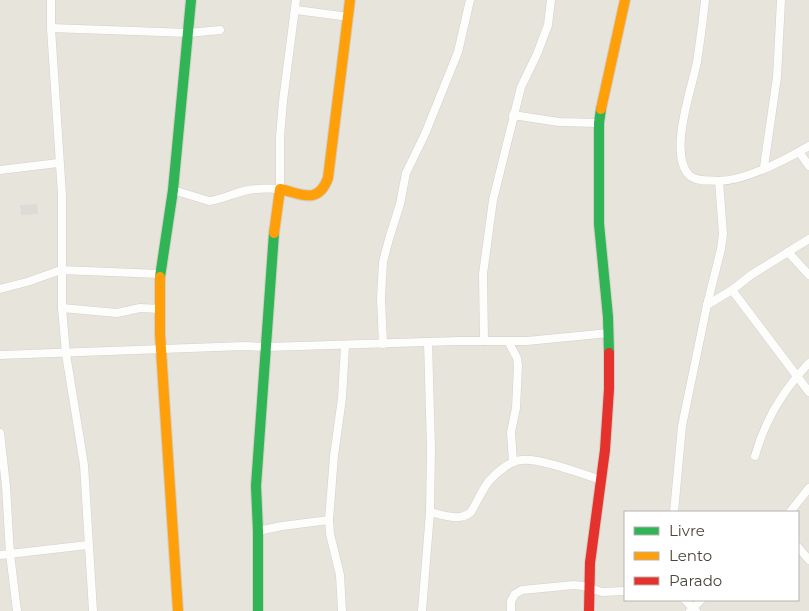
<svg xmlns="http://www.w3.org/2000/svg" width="809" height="611" font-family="Montserrat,sans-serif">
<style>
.residential{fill:#e7e4dc;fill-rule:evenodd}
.building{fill:#dedbd6}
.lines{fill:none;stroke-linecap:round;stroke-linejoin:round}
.street-casing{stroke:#d2d0cb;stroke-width:9}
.fast-casing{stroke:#d3cfc5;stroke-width:12}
.slow-casing{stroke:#d3cfc5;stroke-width:12}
.jam-casing{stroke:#d3cfc5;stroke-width:12}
.street{stroke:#fdfdfc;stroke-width:8}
.fast{stroke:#30b455;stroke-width:10}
.slow{stroke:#ff9f0a;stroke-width:10}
.jam{stroke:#e5322d;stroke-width:10}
</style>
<rect width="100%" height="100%" fill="#f4f2ee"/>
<path class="residential" d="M0,0h809v611h-809zM625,512h173v88h-173z"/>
<polygon class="building" points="37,204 38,214 21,215 20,205"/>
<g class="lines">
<defs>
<g id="street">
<polyline points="51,0 51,28 62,195 62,308 66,354 84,465 93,611"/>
<path d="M705,0c-2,21 -5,41 -8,62 -5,26 -29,91 -8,113 7,7 21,5 30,6"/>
<polyline points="296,10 349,17"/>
<polyline points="51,28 189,33 220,30"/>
<polyline points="513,115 559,122 599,123"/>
<polyline points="799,152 809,166"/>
<polyline points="764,167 777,77 781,0"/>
<polyline points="0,170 58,163"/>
<path d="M173,190l36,11c12,-1 23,-7 35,-10 12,-3 24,-3 36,-2v-52l3,-36 13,-101"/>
<polyline points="788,252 809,275"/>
<polyline points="0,289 27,282 61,270 160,274"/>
<polyline points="732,290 809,392"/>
<polyline points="707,305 732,290 751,275 809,239"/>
<polyline points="62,308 117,313 140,308 160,309"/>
<polyline points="484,341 483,274 493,200 521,87 537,54 548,25 551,0"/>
<polyline points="508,341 517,358 518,366 516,408 511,432 513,462"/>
<polyline points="383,344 381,298 383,262 389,239 400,204 406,173 425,134 458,52 470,0"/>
<polyline points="0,355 244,346 267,347 458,341 527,341 609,333"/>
<polyline points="0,433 6,486 10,554 17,611"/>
<path d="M755,456c10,-36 28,-66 54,-93"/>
<path d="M430,512c13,3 30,10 41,0 6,-10 11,-22 18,-31 7,-8 21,-20 32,-21 17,-3 62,14 80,20"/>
<path d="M674,512l8,-86 25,-121 14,-56 2,-15 -4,-53c27,-1 66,-21 90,-35"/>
<polyline points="790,512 809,488"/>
<polyline points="258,531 282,526 329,520"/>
<polyline points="798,547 809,560"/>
<polyline points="0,555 88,545"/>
<polyline points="685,600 696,611"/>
<polyline points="342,611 340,575 330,534 329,520 334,456 342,398 345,346"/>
<polyline points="422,611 430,512 431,449 428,342"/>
<polyline points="511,611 511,601 515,594 522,590 574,585 583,586 602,592 625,591"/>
<polyline points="690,611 701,600"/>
</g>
<g id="fast">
<polyline points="601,109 599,123 599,224 608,317 609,353"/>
<polyline points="160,277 173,190 191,0"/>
<polyline points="258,611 258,531 256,486 274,233"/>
</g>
<g id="slow">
<polyline points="601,109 625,0"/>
<path d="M274,233l6,-44c22,5 38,16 48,-11l22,-178"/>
<polyline points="160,277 160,334 178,611"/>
</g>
<polyline id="jam" points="589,611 590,563 605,450 609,389 609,353"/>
</defs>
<use href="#street" class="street-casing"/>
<use href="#fast" class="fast-casing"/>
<use href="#slow" class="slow-casing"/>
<use href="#jam" class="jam-casing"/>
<use href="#street" class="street"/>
<use href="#fast" class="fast"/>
<use href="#slow" class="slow"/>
<use href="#jam" class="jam"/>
</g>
<rect x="624" y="511" width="175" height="90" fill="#ffffff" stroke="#b7b4b0"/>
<rect x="634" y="527" width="25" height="8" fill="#30b455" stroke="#b7b4b0"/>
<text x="669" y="536" font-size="15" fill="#4b4439">Livre</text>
<rect x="634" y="552" width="25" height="8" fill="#ff9f0a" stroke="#b7b4b0"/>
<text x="669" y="561" font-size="15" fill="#4b4439">Lento</text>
<rect x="634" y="577" width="25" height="8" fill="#e5322d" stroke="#b7b4b0"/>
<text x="669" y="586" font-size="15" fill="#4b4439">Parado</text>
</svg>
